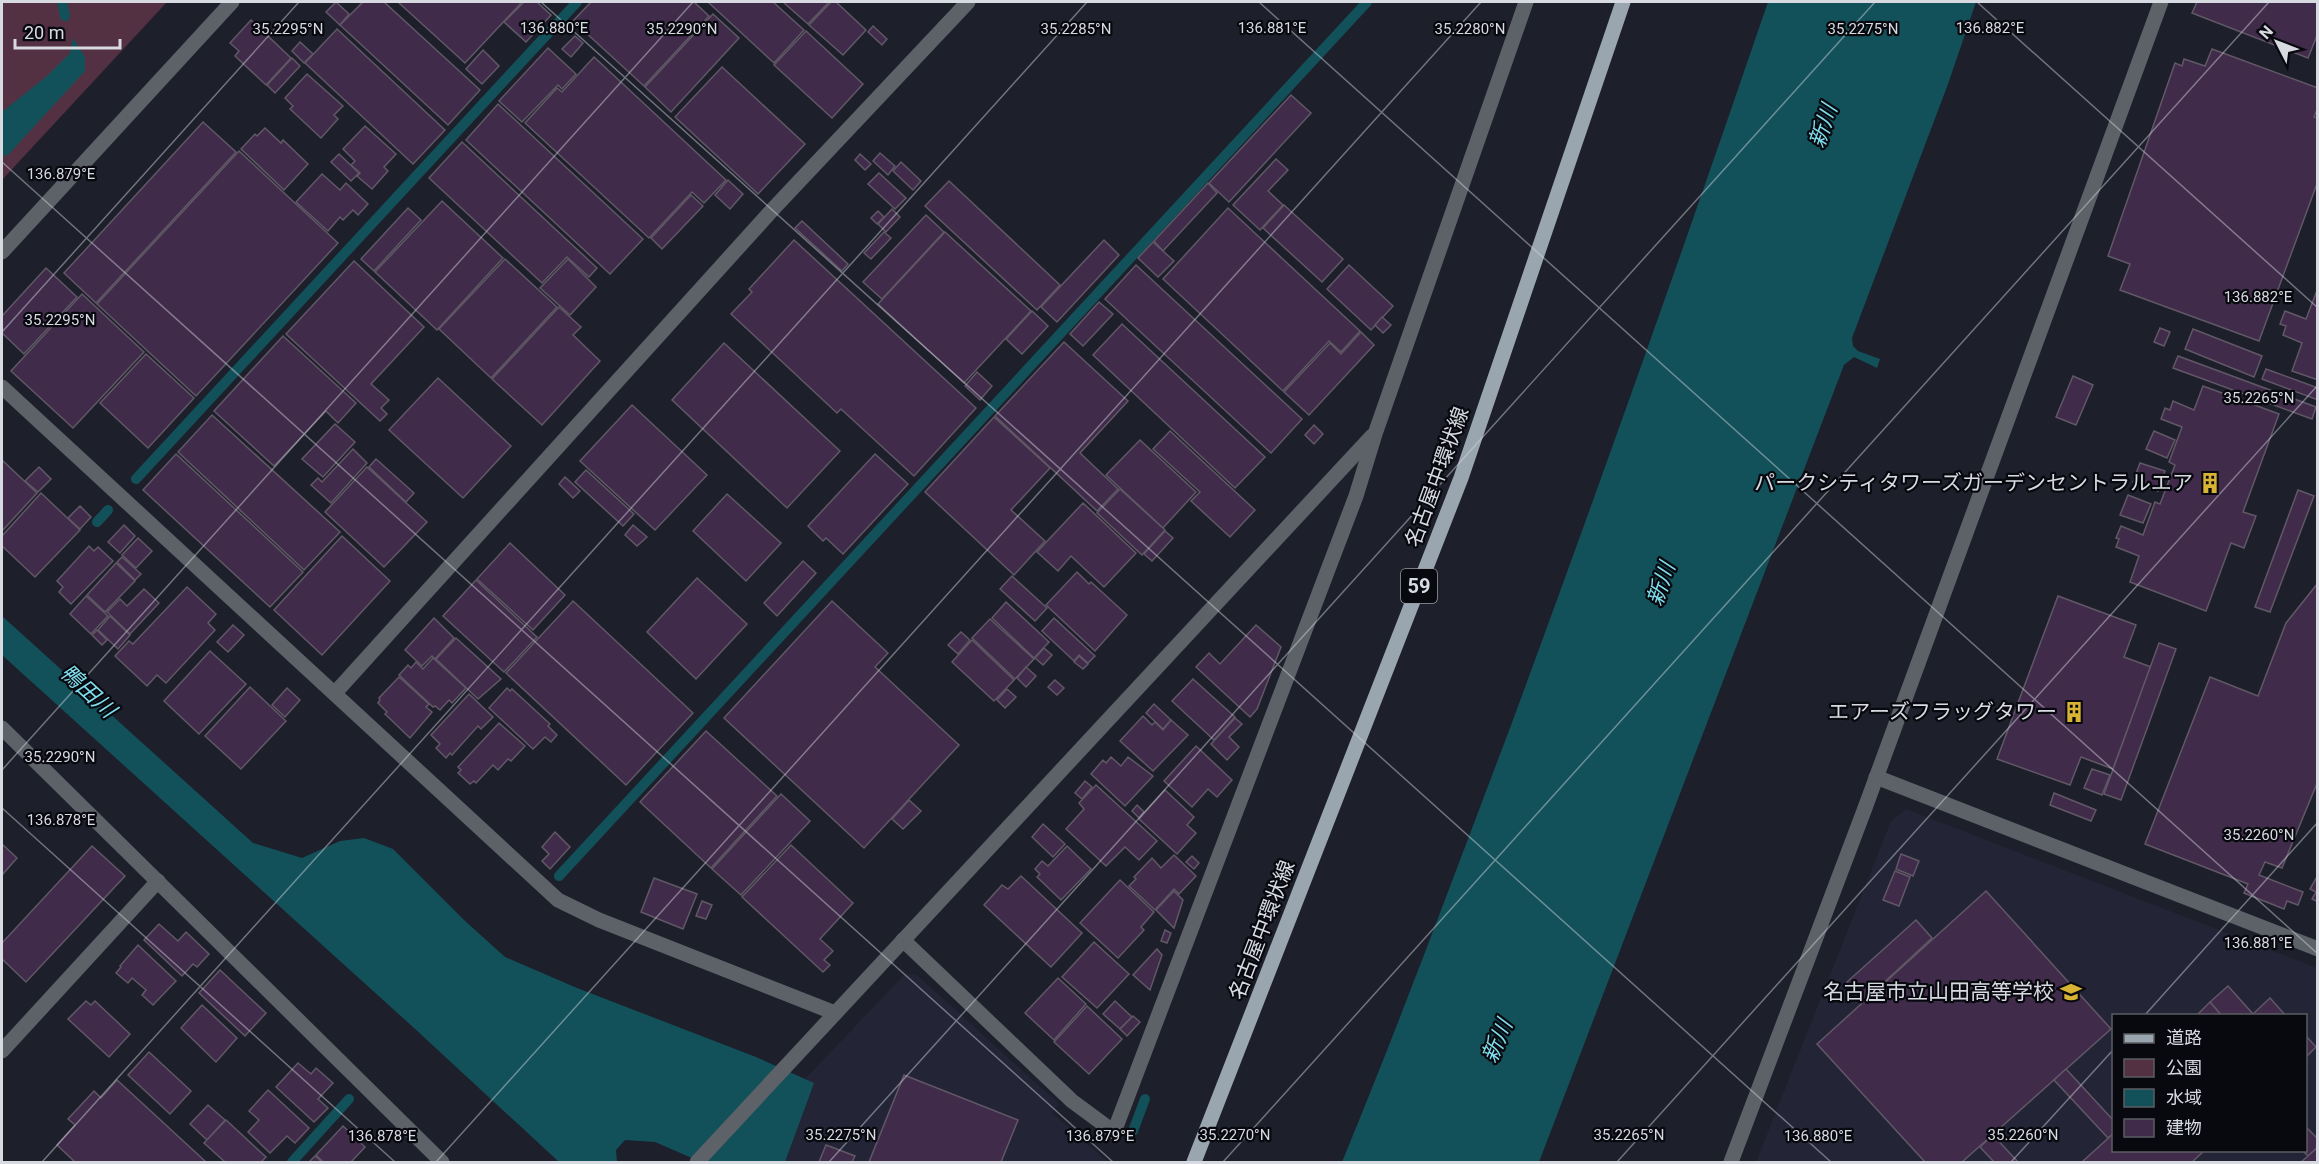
<svg xmlns="http://www.w3.org/2000/svg" width="2319" height="1164" font-family="Roboto,'Noto Sans JP',sans-serif">
<style>
.built{fill:#232537;fill-rule:evenodd}
.green{fill:#533042}
.water{fill:#13515a}
.lines{fill:none;stroke-linecap:round;stroke-linejoin:round}
.stream{stroke:#13515a;stroke-width:10}
.building{fill:#402b4b;stroke:#615866;stroke-width:1.5}
.minor{stroke:#5c6267;stroke-width:15}
.primary{stroke:#99a5af;stroke-width:15}
.ticks{fill:none;stroke:#d8dae2;stroke-width:1.5;stroke-opacity:0.45}
.labels{text-anchor:middle;dominant-baseline:central;stroke-width:4.5;stroke-linejoin:round;paint-order:stroke}
.shield{fill:#08090e;stroke:#9a9ba2;stroke-width:1.5}
.shield-label{font-size:20px;font-weight:bold;fill:#d8dae2}
.street-label{font-size:21px;fill:#d8dae2;stroke:#08090e}
.poi-label{font-size:21px;fill:#d8dae2;stroke:#08090e;text-anchor:end}
.water-label{font-size:22px;font-style:italic;fill:#7fdded;stroke:#08090e}
.ticks-label{font-size:15px;text-anchor:middle;fill:#d8dae2;stroke:#08090e;stroke-width:4.5;stroke-linejoin:round;paint-order:stroke}
</style>
<rect width="100%" height="100%" fill="#1d1f2b"/>
<g class="built">
<path d="M1906,809l411,159v194h-561l135,-341zM2114,1016h192v134h-192z"/>
<polygon points="905,974 917,975 1059,1104 1052,1113 1108,1162 785,1162 813,1083 805,1079"/>
</g>
<polygon class="green" points="2,2 167,2 2,180"/>
<g class="water">
<path d="M1768,2h208l-28,82 -96,254 1,8 5,5 22,8 -3,9 -23,-11 -10,8 -305,797h-197c59,-143 113,-289 168,-434 89,-241 175,-483 258,-726z"/>
<polygon points="73,38 85,57 85,71 8,155 2,156 2,112 48,75 70,53"/>
<polygon points="2,616 253,843 302,858 340,841 364,838 393,849 464,920 505,957 577,988 756,1057 814,1083 785,1162 701,1162 655,1142 625,1140 616,1150 617,1162 559,1162 414,1028 2,655"/>
</g>
<g class="lines">
<g class="stream">
<polyline points="62,2 65,16"/>
<polyline points="136,479 577,2"/>
<polyline points="97,522 108,510"/>
<polyline points="559,876 1367,2"/>
<polyline points="1133,1131 1145,1099"/>
<polyline points="292,1162 349,1099"/>
</g>
</g>
<g class="building">
<polygon points="336,2 349,14 340,25 326,12"/>
<polygon points="363,2 384,2 480,90 448,125 340,25"/>
<polygon points="398,2 522,2 465,63"/>
<polygon points="524,2 537,2 551,15 526,42 504,22"/>
<polygon points="591,2 694,2 709,16 644,86 573,21"/>
<polygon points="708,2 773,2 804,30 774,63"/>
<polygon points="783,2 829,2 808,24"/>
<polygon points="831,2 836,2 866,30 843,55 809,25"/>
<polygon points="2197,2 2318,2 2318,33 2308,58 2192,13"/>
<polygon points="713,14 739,38 671,112 645,87"/>
<polygon points="251,20 291,58 266,85 235,56 239,51 230,43"/>
<polygon points="873,26 887,39 882,45 868,32"/>
<polygon points="337,29 445,130 413,164 305,63"/>
<polygon points="806,31 863,84 832,118 774,65"/>
<polygon points="575,36 583,43 571,57 562,49"/>
<polygon points="300,42 313,54 304,63 292,51"/>
<polygon points="548,48 576,74 562,89 558,85 522,122 499,101"/>
<polygon points="2212,49 2318,88 2318,107 2314,117 2318,118 2318,181 2259,341 2120,290 2130,264 2108,256 2175,63 2182,66 2184,59 2205,66"/>
<polygon points="483,50 499,66 482,84 466,69"/>
<polygon points="594,57 726,180 704,203 692,192 649,238 525,123 557,88 562,92"/>
<polygon points="292,58 300,66 275,93 267,85"/>
<polygon points="722,67 805,144 758,194 675,117"/>
<polygon points="307,74 343,106 334,115 338,119 321,138 290,109 293,106 285,98"/>
<polygon points="1291,95 1311,113 1229,202 1209,183"/>
<polygon points="498,104 643,239 610,274 466,140"/>
<polygon points="203,122 236,152 96,303 64,273"/>
<polygon points="365,126 396,154 384,167 388,171 372,189 357,176 360,173 351,165 355,161 343,149"/>
<polygon points="265,128 281,143 283,140 308,164 284,190 241,149 255,134 257,136"/>
<polygon points="462,142 597,268 589,277 567,257 542,283 429,178"/>
<polygon points="239,151 338,243 196,396 97,304"/>
<polygon points="880,153 895,166 888,175 873,161"/>
<polygon points="339,154 359,173 351,181 331,162"/>
<polygon points="860,154 871,164 865,170 855,160"/>
<polygon points="1276,159 1288,170 1268,191 1283,205 1260,230 1233,205"/>
<polygon points="901,162 921,181 913,190 893,171"/>
<polygon points="879,173 906,198 895,209 868,184"/>
<polygon points="322,174 340,190 346,183 368,204 358,215 353,210 343,220 340,217 328,231 296,202"/>
<polygon points="728,180 743,194 730,209 715,195"/>
<polygon points="949,181 1060,285 1037,310 925,206"/>
<polygon points="1208,183 1217,193 1163,251 1154,241"/>
<polygon points="691,195 703,206 662,249 651,238"/>
<polygon points="442,201 503,258 437,330 375,272"/>
<polygon points="1284,205 1343,259 1322,282 1263,228"/>
<polygon points="408,208 421,220 374,271 361,259"/>
<polygon points="1228,208 1360,331 1341,352 1329,341 1283,391 1163,279"/>
<polygon points="892,209 900,217 886,232 878,224"/>
<polygon points="878,211 884,217 877,224 871,218"/>
<polygon points="926,215 944,232 882,299 863,282"/>
<polygon points="802,221 848,264 842,271 795,228"/>
<polygon points="884,232 891,238 871,259 864,253"/>
<polygon points="945,232 1031,311 964,383 878,304"/>
<polygon points="794,240 976,408 914,476 841,409 837,413 731,314 752,292 749,289"/>
<polygon points="1104,240 1119,255 1057,322 1041,307"/>
<polygon points="1153,242 1174,261 1158,277 1138,258"/>
<polygon points="505,259 557,307 491,378 439,329"/>
<polygon points="568,259 596,287 570,315 540,288"/>
<polygon points="354,261 424,327 371,384 389,400 381,408 387,414 380,421 286,334"/>
<polygon points="1136,265 1302,419 1271,453 1105,299"/>
<polygon points="1349,265 1393,306 1371,330 1327,289"/>
<polygon points="46,268 77,297 24,354 2,333 2,316"/>
<polygon points="2318,288 2318,380 2292,371 2302,343 2283,335 2286,326 2280,324 2285,311 2306,319"/>
<polygon points="82,294 144,352 73,428 11,371"/>
<polygon points="1099,302 1113,314 1083,346 1070,334"/>
<polygon points="559,307 581,327 573,335 600,361 542,425 492,379"/>
<polygon points="1032,311 1048,326 1022,354 1006,339"/>
<polygon points="1382,317 1391,325 1383,333 1375,325"/>
<polygon points="1122,324 1265,457 1235,488 1093,355"/>
<polygon points="2160,328 2170,332 2164,346 2154,342"/>
<polygon points="2193,329 2262,356 2254,377 2185,349"/>
<polygon points="1361,332 1374,345 1309,415 1284,392 1330,343 1341,354"/>
<polygon points="283,336 356,403 338,423 326,411 274,466 214,411"/>
<polygon points="1064,342 1128,401 1080,453 1118,489 1097,511 995,416"/>
<polygon points="724,343 840,451 787,508 672,400"/>
<polygon points="146,354 194,398 148,448 100,403"/>
<polygon points="2178,356 2316,407 2312,419 2173,368"/>
<polygon points="2266,369 2318,388 2318,400 2262,379"/>
<polygon points="977,372 992,386 980,400 965,386"/>
<polygon points="2073,376 2093,385 2076,425 2056,417"/>
<polygon points="438,378 511,446 463,498 389,430"/>
<polygon points="2203,386 2279,414 2243,512 2256,516 2244,548 2231,543 2206,611 2130,582 2139,556 2116,547 2119,539 2116,538 2121,526 2143,535 2155,502 2160,504 2175,465 2169,462 2182,427 2161,419 2165,408 2170,410 2173,401 2194,410"/>
<polygon points="632,405 707,475 655,530 580,461"/>
<polygon points="212,415 340,532 304,570 178,452"/>
<polygon points="994,417 1050,468 1011,510 1045,541 1014,575 925,492"/>
<polygon points="335,424 355,442 323,477 302,459"/>
<polygon points="1314,425 1323,434 1314,444 1305,435"/>
<polygon points="1170,431 1255,510 1230,537 1191,501 1200,492 1153,449"/>
<polygon points="2154,431 2175,440 2167,458 2146,449"/>
<polygon points="1140,440 1196,492 1163,528 1106,475"/>
<polygon points="353,449 367,463 331,503 311,485 318,478 322,482"/>
<polygon points="176,454 303,572 270,607 143,490"/>
<polygon points="875,454 908,484 843,554 826,538 823,541 808,526"/>
<polygon points="376,459 414,493 406,502 369,467"/>
<polygon points="2,460 37,493 2,531"/>
<polygon points="2140,463 2165,471 2158,491 2133,482"/>
<polygon points="39,467 51,479 38,492 25,481"/>
<polygon points="367,467 427,522 384,567 325,512"/>
<polygon points="586,470 634,514 623,526 575,482"/>
<polygon points="565,477 580,491 573,498 559,484"/>
<polygon points="1120,489 1165,530 1142,555 1097,513"/>
<polygon points="2298,490 2314,496 2270,612 2255,607"/>
<polygon points="41,493 80,530 35,577 2,546 2,536"/>
<polygon points="727,494 781,543 746,581 693,531"/>
<polygon points="2128,495 2151,504 2143,523 2120,515"/>
<polygon points="1083,503 1136,553 1104,587 1071,556 1058,571 1037,552"/>
<polygon points="80,506 91,517 80,529 68,518"/>
<polygon points="124,525 135,536 120,553 108,542"/>
<polygon points="633,525 647,537 637,546 625,535"/>
<polygon points="1165,531 1173,538 1152,561 1144,554"/>
<polygon points="342,536 390,581 322,655 274,610"/>
<polygon points="138,538 152,551 136,568 122,555"/>
<polygon points="510,543 565,595 533,630 477,579"/>
<polygon points="89,546 94,551 98,547 113,561 71,604 59,592 63,587 57,581"/>
<polygon points="122,557 141,574 135,580 117,562"/>
<polygon points="803,561 816,573 777,616 764,603"/>
<polygon points="116,563 135,581 105,612 87,595"/>
<polygon points="1077,572 1089,584 1091,582 1127,615 1095,651 1046,605"/>
<polygon points="1012,576 1047,608 1035,621 1000,589"/>
<polygon points="697,578 747,624 696,679 647,632"/>
<polygon points="476,580 537,637 504,672 443,616"/>
<polygon points="2318,583 2318,781 2282,868 2265,862 2259,875 2303,892 2298,905 2287,901 2284,909 2244,893 2248,884 2145,844 2210,677 2258,696 2286,623"/>
<polygon points="187,587 216,614 208,623 215,630 166,683 157,675 147,686 115,656 129,641 133,644"/>
<polygon points="144,589 159,603 130,634 107,612 120,599 127,606"/>
<polygon points="86,596 108,616 91,634 70,614"/>
<polygon points="2058,596 2136,625 2124,657 2151,667 2113,769 2081,757 2070,785 1997,759"/>
<polygon points="573,601 693,713 626,785 506,673"/>
<polygon points="832,601 888,653 875,667 959,745 864,848 724,718"/>
<polygon points="1006,602 1049,642 1034,658 992,618"/>
<polygon points="110,616 130,635 118,649 98,630"/>
<polygon points="434,618 454,638 435,659 432,656 422,666 405,650"/>
<polygon points="1054,618 1095,656 1088,663 1079,655 1074,661 1042,631"/>
<polygon points="990,619 1034,659 1015,679 972,638"/>
<polygon points="233,625 244,635 228,652 217,642"/>
<polygon points="1256,625 1281,647 1257,709 1250,717 1196,667 1209,653 1220,664"/>
<polygon points="97,630 107,640 102,645 92,635"/>
<polygon points="961,632 970,640 958,654 948,645"/>
<polygon points="456,638 501,679 478,699 436,659"/>
<polygon points="972,640 1014,680 994,701 952,662"/>
<polygon points="2159,643 2176,649 2121,800 2104,794"/>
<polygon points="1044,648 1052,655 1043,665 1035,658"/>
<polygon points="210,651 246,684 199,734 164,701"/>
<polygon points="1079,656 1088,664 1083,669 1074,662"/>
<polygon points="433,658 466,688 452,703 449,700 440,710 435,706 433,707 399,675 408,665 411,668 416,662 423,669"/>
<polygon points="1026,667 1036,676 1026,687 1017,678"/>
<polygon points="399,677 429,704 426,707 432,712 410,738 385,714 387,712 378,703 380,700 379,698"/>
<polygon points="1193,679 1235,717 1214,740 1172,701"/>
<polygon points="1055,680 1064,688 1057,695 1048,687"/>
<polygon points="250,687 286,721 241,769 205,736"/>
<polygon points="287,688 300,700 285,717 272,705"/>
<polygon points="507,688 510,691 512,689 550,724 548,726 557,735 551,742 545,737 533,749 489,708"/>
<polygon points="1007,689 1016,697 1005,708 997,700"/>
<polygon points="469,694 493,717 481,729 478,726 452,755 450,753 446,758 436,748 440,744 431,735"/>
<polygon points="1154,704 1171,720 1163,729 1146,713"/>
<polygon points="1143,716 1152,725 1155,722 1163,730 1171,720 1188,735 1153,771 1120,741"/>
<polygon points="1235,718 1242,724 1229,737 1239,747 1227,760 1211,744"/>
<polygon points="499,723 525,746 511,761 508,759 498,770 493,765 476,783 474,781 470,784 458,773 461,770 458,767"/>
<polygon points="706,731 777,796 711,868 640,802"/>
<polygon points="1196,746 1232,780 1217,797 1208,789 1192,807 1164,781"/>
<polygon points="1111,757 1121,766 1128,757 1153,776 1125,806 1091,774 1103,760 1106,763"/>
<polygon points="2092,769 2110,775 2102,795 2084,788"/>
<polygon points="1085,781 1092,787 1082,799 1075,793"/>
<polygon points="1096,785 1157,841 1139,860 1125,847 1106,866 1066,829 1084,809 1079,803"/>
<polygon points="1165,790 1194,817 1187,825 1196,833 1177,854 1139,819"/>
<polygon points="2054,793 2096,810 2091,821 2050,805"/>
<polygon points="781,794 810,821 741,895 712,869"/>
<polygon points="909,800 921,811 903,829 892,819"/>
<polygon points="1137,805 1144,812 1139,818 1132,811"/>
<polygon points="1043,824 1065,844 1053,857 1032,837"/>
<polygon points="555,832 570,847 550,869 542,861 549,854 542,847"/>
<polygon points="2,844 17,858 2,875"/>
<polygon points="791,845 853,903 820,939 833,951 824,960 830,965 823,972 742,897"/>
<polygon points="92,846 125,876 26,982 2,959 2,943"/>
<polygon points="1067,846 1091,869 1061,900 1037,877 1040,874 1035,869 1042,861 1048,866"/>
<polygon points="1901,854 1919,861 1913,876 1896,869"/>
<polygon points="1174,855 1196,876 1179,894 1174,889 1155,910 1129,886 1136,879 1134,877 1152,858 1161,868"/>
<polygon points="1192,856 1199,863 1194,869 1186,862"/>
<polygon points="1895,871 1910,877 1899,906 1883,900"/>
<polygon points="2318,875 2318,902 2312,899 2316,892 2310,889"/>
<polygon points="1021,876 1082,933 1051,967 984,905 1002,885 1008,889"/>
<polygon points="654,878 697,894 683,929 641,912"/>
<polygon points="1120,880 1154,912 1141,927 1144,930 1118,958 1080,923"/>
<polygon points="1174,891 1183,900 1174,928 1156,910"/>
<polygon points="1986,891 2111,1029 1962,1162 1925,1162 1817,1044"/>
<polygon points="702,901 712,905 706,919 696,916"/>
<polygon points="1916,920 1932,938 1864,1001 1847,982"/>
<polygon points="159,924 178,941 186,932 209,954 197,967 193,964 182,976 144,940"/>
<polygon points="1165,930 1171,933 1167,943 1161,941"/>
<polygon points="1094,942 1129,974 1097,1008 1062,977"/>
<polygon points="138,945 176,981 153,1005 142,995 146,990 132,978 128,983 116,973 121,967 120,966"/>
<polygon points="1157,949 1162,955 1150,990 1133,975"/>
<polygon points="220,970 266,1013 245,1036 199,993"/>
<polygon points="1058,978 1086,1004 1054,1040 1025,1013"/>
<polygon points="2228,986 2253,1014 2251,1016 2222,1016 2210,1002"/>
<polygon points="2270,998 2286,1016 2251,1016 2253,1014"/>
<polygon points="86,1001 91,1005 95,1001 130,1034 109,1057 68,1019"/>
<polygon points="1115,1001 1132,1017 1120,1029 1103,1014"/>
<polygon points="2210,1002 2222,1016 2196,1016"/>
<polygon points="202,1005 237,1038 216,1062 181,1028"/>
<polygon points="1087,1006 1122,1039 1089,1074 1054,1042"/>
<polygon points="1133,1016 1140,1022 1127,1036 1120,1029"/>
<polygon points="2306,1036 2316,1047 2306,1057"/>
<polygon points="149,1052 191,1091 170,1114 128,1075"/>
<polygon points="298,1063 311,1074 316,1068 333,1083 318,1099 328,1108 314,1122 276,1087"/>
<polygon points="2066,1069 2114,1121 2114,1133 2108,1138 2054,1080"/>
<polygon points="904,1075 1018,1120 1001,1162 869,1162"/>
<polygon points="117,1080 206,1162 75,1162 57,1145 75,1125 68,1119 94,1091 101,1098"/>
<polygon points="268,1090 309,1128 295,1143 287,1136 270,1153 248,1132 259,1120 249,1111"/>
<polygon points="208,1105 225,1120 207,1140 190,1124"/>
<polygon points="226,1120 266,1157 261,1162 225,1162 204,1143"/>
<polygon points="343,1126 365,1147 351,1162 323,1162 316,1155"/>
<polygon points="2306,1127 2318,1139 2318,1147 2308,1156 2302,1150 2306,1150"/>
<polygon points="2114,1133 2114,1150 2205,1150 2192,1162 2082,1162"/>
<polygon points="1993,1135 2018,1162 1994,1162 1980,1147"/>
<polygon points="826,1145 855,1156 852,1162 819,1162"/>
<polygon points="2318,1147 2318,1162 2301,1162 2308,1156"/>
<polygon points="315,1156 322,1162 309,1162"/>
</g>
<g class="lines">
<g class="minor">
<polyline points="2,252 232,2"/>
<polyline points="2,387 558,900 599,920 835,1013"/>
<polyline points="335,693 774,208 968,2"/>
<polyline points="2,728 442,1162"/>
<polyline points="1876,777 2318,949"/>
<polyline points="903,940 1072,1101 1114,1132 1356,496 1375,434 1526,2"/>
<polyline points="2,1051 158,881"/>
<polyline points="697,1162 1372,436"/>
<polyline points="1731,1162 1865,808 2161,2"/>
</g>
<polyline class="primary" points="1194,1162 1461,478 1623,2"/>
</g>
<path class="ticks" d="M541,2l1290,1160M1259,2l1059,952M1977,2l341,306M2,162l1111,1000M2,332l297,-330M2,770l691,-768M2,808l393,354M2144,1016l174,-194M42,1162l1045,-1160M436,1162l1045,-1160M829,1162l1046,-1160M1223,1162l1046,-1160M1617,1162l701,-777M2011,1162l103,-113"/>
<defs>
<symbol id="building-bare" viewBox="-9 -9 18 18"><path d="M-4-6H4V6H1V3H-1V6H-4ZM-2.5-4.3h1.7v1.8h-1.7ZM.8-4.3h1.7v1.8H.8ZM-2.5-1h1.7V.8h-1.7ZM.8-1h1.7V.8H.8Z" fill="#d9b334" stroke="#08090e" stroke-width="2.5" paint-order="stroke"/></symbol>
<symbol id="school-bare" viewBox="-9 -9 18 18"><path d="M0-5L7-2L0 1L-7-2ZM-4 1L0 2.5L4 1V4Q0 6-4 4Z" fill="#d9b334" stroke="#08090e" stroke-width="2.5" paint-order="stroke"/></symbol>
</defs>
<g fill-rule="evenodd">
<use href="#building-bare" x="2195" y="468" width="30" height="30"/>
<use href="#building-bare" x="2059" y="697" width="30" height="30"/>
<use href="#school-bare" x="2056" y="977" width="30" height="30"/>
</g>
<g class="labels">
<rect class="shield" x="1401" y="569" width="36" height="34" rx="4.5"/>
<g class="shield-label">
<text x="1419" y="586">59</text>
</g>
<g class="street-label">
<text transform="translate(1437 477) rotate(-70)">名古屋中環状線</text>
<text transform="translate(1262 930) rotate(-69)">名古屋中環状線</text>
</g>
<g class="poi-label">
<text x="2193" y="483">パークシティタワーズガーデンセントラルエア</text>
<text x="2057" y="712">エアーズフラッグタワー</text>
<text x="2054" y="992">名古屋市立山田高等学校</text>
</g>
<g class="water-label">
<text transform="translate(1823 126) rotate(-71)">新川</text>
<text transform="translate(1661 584) rotate(-71)">新川</text>
<text transform="translate(88 691) rotate(43)">鴨田川</text>
<text transform="translate(1497 1041) rotate(-67)">新川</text>
</g>
</g>
<g class="ticks-label">
<text x="554" y="33">136.880°E</text>
<text x="1272" y="33">136.881°E</text>
<text x="1990" y="33">136.882°E</text>
<text x="288" y="34">35.2295°N</text>
<text x="682" y="34">35.2290°N</text>
<text x="1076" y="34">35.2285°N</text>
<text x="1470" y="34">35.2280°N</text>
<text x="1863" y="34">35.2275°N</text>
<text x="61" y="179">136.879°E</text>
<text x="2258" y="302">136.882°E</text>
<text x="60" y="325">35.2295°N</text>
<text x="2259" y="403">35.2265°N</text>
<text x="60" y="762">35.2290°N</text>
<text x="61" y="825">136.878°E</text>
<text x="2259" y="840">35.2260°N</text>
<text x="2258" y="948">136.881°E</text>
<text x="841" y="1140">35.2275°N</text>
<text x="1235" y="1140">35.2270°N</text>
<text x="1629" y="1140">35.2265°N</text>
<text x="2023" y="1140">35.2260°N</text>
<text x="382" y="1141">136.878°E</text>
<text x="1100" y="1141">136.879°E</text>
<text x="1818" y="1141">136.880°E</text>
</g>
<rect width="2319" height="1164" fill="none" stroke="#d8dae2" stroke-width="6"/>
<rect x="2112" y="1014" width="195" height="138" fill="#08090e" stroke="#5b5d63" stroke-width="1.5"/>
<rect x="2124" y="1034" width="30" height="9" fill="#99a5af" stroke="#5b5d63" stroke-width="1.5"/>
<text x="2166" y="1044" font-size="18" fill="#d8dae2">道路</text>
<rect x="2124" y="1059" width="30" height="18" fill="#533042" stroke="#5b5d63" stroke-width="1.5"/>
<text x="2166" y="1074" font-size="18" fill="#d8dae2">公園</text>
<rect x="2124" y="1089" width="30" height="18" fill="#13515a" stroke="#5b5d63" stroke-width="1.5"/>
<text x="2166" y="1104" font-size="18" fill="#d8dae2">水域</text>
<rect x="2124" y="1119" width="30" height="18" fill="#402b4b" stroke="#5b5d63" stroke-width="1.5"/>
<text x="2166" y="1134" font-size="18" fill="#d8dae2">建物</text>
<g transform="translate(2277 42) rotate(312)" stroke="#08090e" stroke-width="4.5" paint-order="stroke">
<path d="M0-4.5L10 22L0 15L-10 22Z" fill="#d8dae2"/>
<text y="-9" font-size="16" font-weight="bold" text-anchor="middle" fill="#d8dae2">N</text>
</g>
<path d="M15 39v9h105v-9" fill="none" stroke="#d8dae2" stroke-width="3"/>
<text x="24" y="39" font-size="18" fill="#d8dae2" stroke="#08090e" stroke-width="4.5" paint-order="stroke">20 m</text>
</svg>
